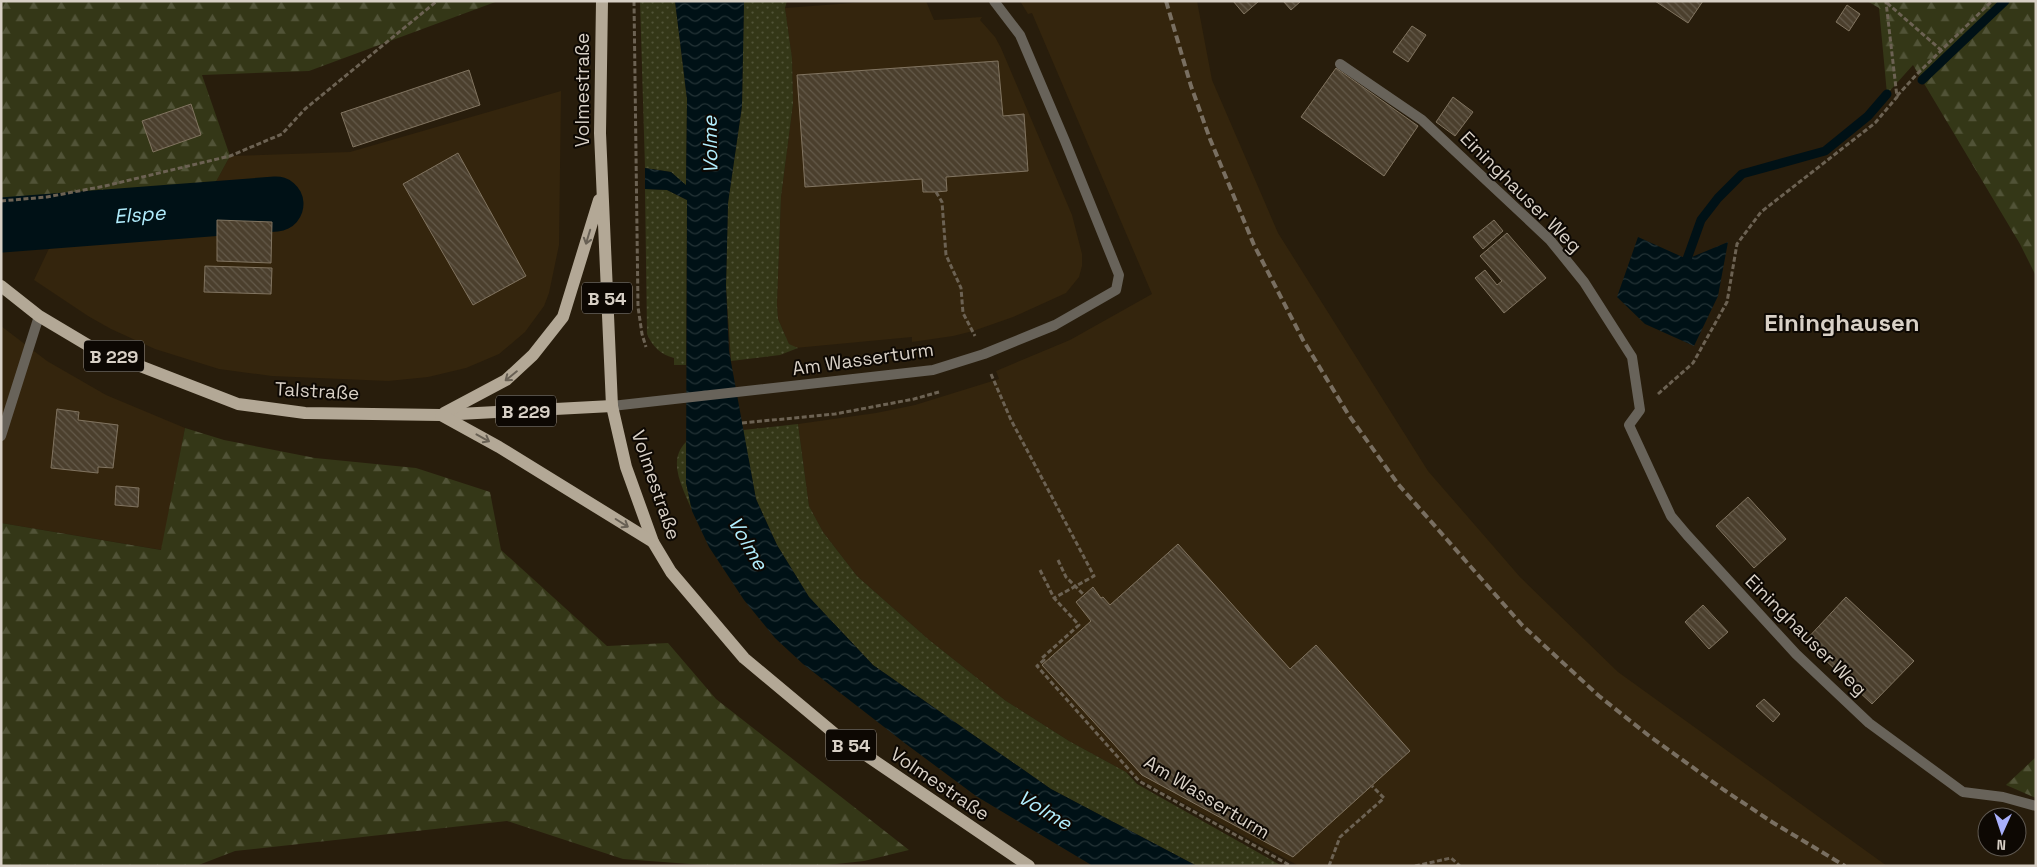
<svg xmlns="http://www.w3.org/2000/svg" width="2037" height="867" font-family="'Space Grotesk',sans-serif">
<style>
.built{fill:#34250d}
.grass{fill:url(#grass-dots)}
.forest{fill:url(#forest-firs)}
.water{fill:url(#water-waves)}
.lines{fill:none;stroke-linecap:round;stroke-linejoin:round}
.stream{stroke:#001116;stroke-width:9}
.river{stroke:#001116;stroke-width:55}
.building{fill:url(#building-back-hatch);stroke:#817460}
.path{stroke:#6c6253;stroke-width:3;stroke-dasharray:5 2.5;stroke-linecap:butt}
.service{stroke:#68635a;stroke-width:10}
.minor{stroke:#68635a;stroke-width:10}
.primary{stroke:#b3a896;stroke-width:12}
.rail{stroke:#796f61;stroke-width:4;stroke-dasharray:8 4;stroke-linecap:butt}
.oneway{stroke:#686054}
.labels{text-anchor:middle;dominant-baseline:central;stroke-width:4;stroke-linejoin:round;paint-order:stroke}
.shield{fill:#0d0803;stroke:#9b948c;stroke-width:1}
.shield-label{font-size:18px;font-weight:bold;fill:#d8d0c6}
.street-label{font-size:19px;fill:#d8d0c6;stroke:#0d0803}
.water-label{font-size:20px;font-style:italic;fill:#b2eefe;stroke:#0d0803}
.district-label{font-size:24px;font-weight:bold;fill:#d8d0c6;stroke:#0d0803}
</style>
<defs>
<pattern id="grass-dots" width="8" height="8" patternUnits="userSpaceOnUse" patternTransform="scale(1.25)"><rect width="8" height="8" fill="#343717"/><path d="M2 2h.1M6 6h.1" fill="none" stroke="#515337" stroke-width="1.8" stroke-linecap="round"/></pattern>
<pattern id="forest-firs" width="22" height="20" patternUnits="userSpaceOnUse" patternTransform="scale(1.25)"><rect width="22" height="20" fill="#343717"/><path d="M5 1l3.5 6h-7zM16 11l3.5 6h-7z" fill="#515337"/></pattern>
<pattern id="water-waves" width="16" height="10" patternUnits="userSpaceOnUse" patternTransform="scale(1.25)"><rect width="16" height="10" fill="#001116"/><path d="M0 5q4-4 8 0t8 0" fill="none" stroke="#243336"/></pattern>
<pattern id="building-back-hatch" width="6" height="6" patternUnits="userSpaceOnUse" patternTransform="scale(1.25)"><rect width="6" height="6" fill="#4b3f2d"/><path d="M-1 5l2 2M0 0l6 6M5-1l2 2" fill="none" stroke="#645a4a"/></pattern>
</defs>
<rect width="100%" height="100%" fill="#281d0c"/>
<g class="built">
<polygon points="879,1 926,1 934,20 982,17 980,20 995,37 1001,48 1072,215 1082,254 1082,266 1079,277 1066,293 1013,317 973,331 953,336 912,342 912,337 795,348 789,344 778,319 777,304 781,197 793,104 792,58 785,8"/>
<polygon points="1020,1 1197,1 1212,80 1278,233 1428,471 1520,577 1618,672 1887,866 1299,866 1069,741 1006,701 928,639 857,576 823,532 809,506 798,424 876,413 915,405 999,379 996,371 1070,340 1152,294 1032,13 1028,14"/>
<polygon points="561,91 559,245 549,293 544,306 525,332 499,354 466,368 428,377 388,381 272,376 219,369 155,349 111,329 88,316 34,280 55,236 56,208 207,198 230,156 350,152"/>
<polygon points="1,326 47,361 106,395 185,428 162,550 1,523"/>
</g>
<g class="grass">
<polygon points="640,1 675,1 687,99 686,186 671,172 645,168"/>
<polygon points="744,1 787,1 785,8 792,58 793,104 781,197 777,304 778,319 789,344 798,348 780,355 731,361 726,286 728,203 742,106"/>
<path d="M645,189l22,1 20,10 -1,165h-12v-7c-13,-3 -22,-12 -27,-24z"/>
<polygon points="798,424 809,506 823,532 857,576 928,639 1006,701 1069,741 1126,772 1137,784 1282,866 1197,866 1051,789 873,665 809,597 777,545 756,499 743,430"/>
<path d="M686,442v41l6,28c-8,-22 -26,-49 -6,-69z"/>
</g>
<g class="forest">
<polygon points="1,1 498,1 309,71 202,75 230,156 207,198 56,208 1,233"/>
<polygon points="1867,1 2036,1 2036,276 2020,244 1913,65 1887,94 1879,8"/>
<polygon points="185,428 224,440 315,458 416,468 490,492 501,550 607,646 668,643 716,699 909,850 864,861 818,866 716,866 623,859 507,821 235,851 196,866 1,866 1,523 161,550"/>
<polygon points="2036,757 2036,798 2006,785 2007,784"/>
</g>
<g class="water">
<polygon points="675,1 744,1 742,106 728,203 726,286 729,351 756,499 777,545 809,597 873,665 1051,789 1197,866 1093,866 976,796 906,744 803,664 775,638 744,600 709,547 692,511 686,483 687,200 667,190 645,189 645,168 671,172 686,185 687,99"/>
<polygon points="1638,237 1687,259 1728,242 1718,296 1694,346 1645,324 1617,297"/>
</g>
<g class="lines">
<g class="stream">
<polyline points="1922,80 2005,1"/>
<polyline points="1687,259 1701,220 1718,198 1742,174 1825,151 1868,116 1887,94"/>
</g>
<path class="river" id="s1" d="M1,225l275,-21"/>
</g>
<g class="building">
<polygon points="1233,1 1259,1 1244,14"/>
<polygon points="1283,1 1301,1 1291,10"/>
<polygon points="1655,1 1703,1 1688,23"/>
<polygon points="1847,5 1860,14 1849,31 1836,22"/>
<polygon points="1412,26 1426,35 1408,62 1393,52"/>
<polygon points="998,61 1003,116 1024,114 1028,171 946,177 947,191 936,192 923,192 922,179 805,187 797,75"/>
<polygon points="1336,68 1418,126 1384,176 1301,117"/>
<polygon points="469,70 480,105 353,147 341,113"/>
<polygon points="1453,97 1473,112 1455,136 1436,122"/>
<polygon points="191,104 201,135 153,152 142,121"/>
<polygon points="458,153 526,276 473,305 403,184"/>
<polygon points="217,220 272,222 271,263 217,261"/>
<polygon points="1494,220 1503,231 1483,249 1473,237"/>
<polygon points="1507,233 1546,278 1504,313 1475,278 1485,270 1497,285 1502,281 1480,256"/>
<polygon points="205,266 272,268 271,294 204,292"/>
<polygon points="57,409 79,412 78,420 118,425 113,468 98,467 98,473 51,468"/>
<polygon points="116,486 139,488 138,507 115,505"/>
<polygon points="1748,497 1786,539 1754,568 1716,526"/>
<polygon points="1178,544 1290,669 1316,645 1410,751 1293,857 1142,775 1042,665 1091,621 1076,602 1084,595 1093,587 1101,598 1103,597 1110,605"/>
<polygon points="1846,597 1914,661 1872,704 1805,641"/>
<polygon points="1703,605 1728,632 1709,649 1685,622"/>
<polygon points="1764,699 1780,714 1773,722 1756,706"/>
</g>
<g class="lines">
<g class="path">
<polyline points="634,1 638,307 642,334 646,347"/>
<polyline points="1887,3 1941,50"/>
<polyline points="1897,96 1917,74 1992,1"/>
<polyline points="936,192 942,202 946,255 961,288 963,313 975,336"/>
<polyline points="1,201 47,197 105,186 230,156 282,134 305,109 437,1"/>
<polyline points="991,374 1011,420 1094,576 1054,598"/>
<polyline points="1658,394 1693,363 1727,302 1737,244 1761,212 1875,123 1897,97 1886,2 1885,1"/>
<polyline points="742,423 835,414 914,399 939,392"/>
<polyline points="1058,560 1066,577 1084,595"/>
<polyline points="1040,570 1054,598 1079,625 1042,658 1044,660 1037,666 1139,781 1291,866"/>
<polyline points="1329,866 1340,837 1384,798 1372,786"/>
<polyline points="1415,866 1451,858 1460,866"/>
</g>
<g class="service">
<polyline points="1340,64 1422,120 1550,240 1584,282 1632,357 1640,410 1629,425 1671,516 1687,535 1796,654 1869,723 1963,792 2003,797 2036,806"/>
<polyline points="1,436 39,316"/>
</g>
<polyline class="minor" points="612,406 933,370 984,354 1055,325 1116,290 1119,275 1065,141 1020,35 994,1"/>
<g class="primary">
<polyline points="602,1 600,133 612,406 626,467 653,542 671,572 744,658 835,734 1029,866"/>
<polyline points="1,286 39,316 91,347 238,404 305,413 440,415 612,406"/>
<polyline points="444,413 506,380 533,355 563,317 599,200"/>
<polyline points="441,415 499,447 653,542"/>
</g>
<polyline class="rail" points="1166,1 1191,86 1210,139 1254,245 1303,340 1348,414 1398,484 1522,625 1599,696 1648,735 1724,790 1772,822 1845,866"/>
</g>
<defs><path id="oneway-shaft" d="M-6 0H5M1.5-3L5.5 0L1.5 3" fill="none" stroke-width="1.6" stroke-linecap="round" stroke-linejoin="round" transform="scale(1.25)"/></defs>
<g class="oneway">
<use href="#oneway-shaft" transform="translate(588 237) rotate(107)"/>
<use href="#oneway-shaft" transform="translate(511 376) rotate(141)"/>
<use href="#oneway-shaft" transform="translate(483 438) rotate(29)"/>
<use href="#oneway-shaft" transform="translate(622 523) rotate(32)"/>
</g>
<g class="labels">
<g class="shield">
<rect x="582" y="282.5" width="50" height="31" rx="4"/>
<rect x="84" y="340.5" width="60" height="31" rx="4"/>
<rect x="496" y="395.5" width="60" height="31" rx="4"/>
<rect x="826" y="729.5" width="50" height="31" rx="4"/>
</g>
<g class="shield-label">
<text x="607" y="298">B 54</text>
<text x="114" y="356">B 229</text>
<text x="526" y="411">B 229</text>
<text x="851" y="745">B 54</text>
</g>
<g class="street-label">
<text transform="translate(582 90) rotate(-90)">Volmestraße</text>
<text transform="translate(1521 192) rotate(45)">Eininghauser Weg</text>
<text transform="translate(863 359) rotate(-8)">Am Wasserturm</text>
<text transform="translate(317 391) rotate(3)">Talstraße</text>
<text transform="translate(656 485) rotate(71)">Volmestraße</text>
<text transform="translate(1806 635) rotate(45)">Eininghauser Weg</text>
<text transform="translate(940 784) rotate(34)">Volmestraße</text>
<text transform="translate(1207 797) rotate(31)">Am Wasserturm</text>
</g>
<g class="water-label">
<text transform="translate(710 145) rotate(-91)">Volme</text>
<text stroke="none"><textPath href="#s1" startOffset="139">Elspe</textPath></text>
<text transform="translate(748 543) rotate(60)">Volme</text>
<text transform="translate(1045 810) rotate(31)">Volme</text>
</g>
<g class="district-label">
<text x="1842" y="322">Eininghausen</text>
</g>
</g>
<rect width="2037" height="867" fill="none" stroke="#d8d0c6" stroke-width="5"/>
<g transform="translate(2002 832) rotate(183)"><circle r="24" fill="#0d0803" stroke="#5e5851"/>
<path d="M0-4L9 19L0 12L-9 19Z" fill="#a8b0fc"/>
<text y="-8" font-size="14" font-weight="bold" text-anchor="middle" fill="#d8d0c6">N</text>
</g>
</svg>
